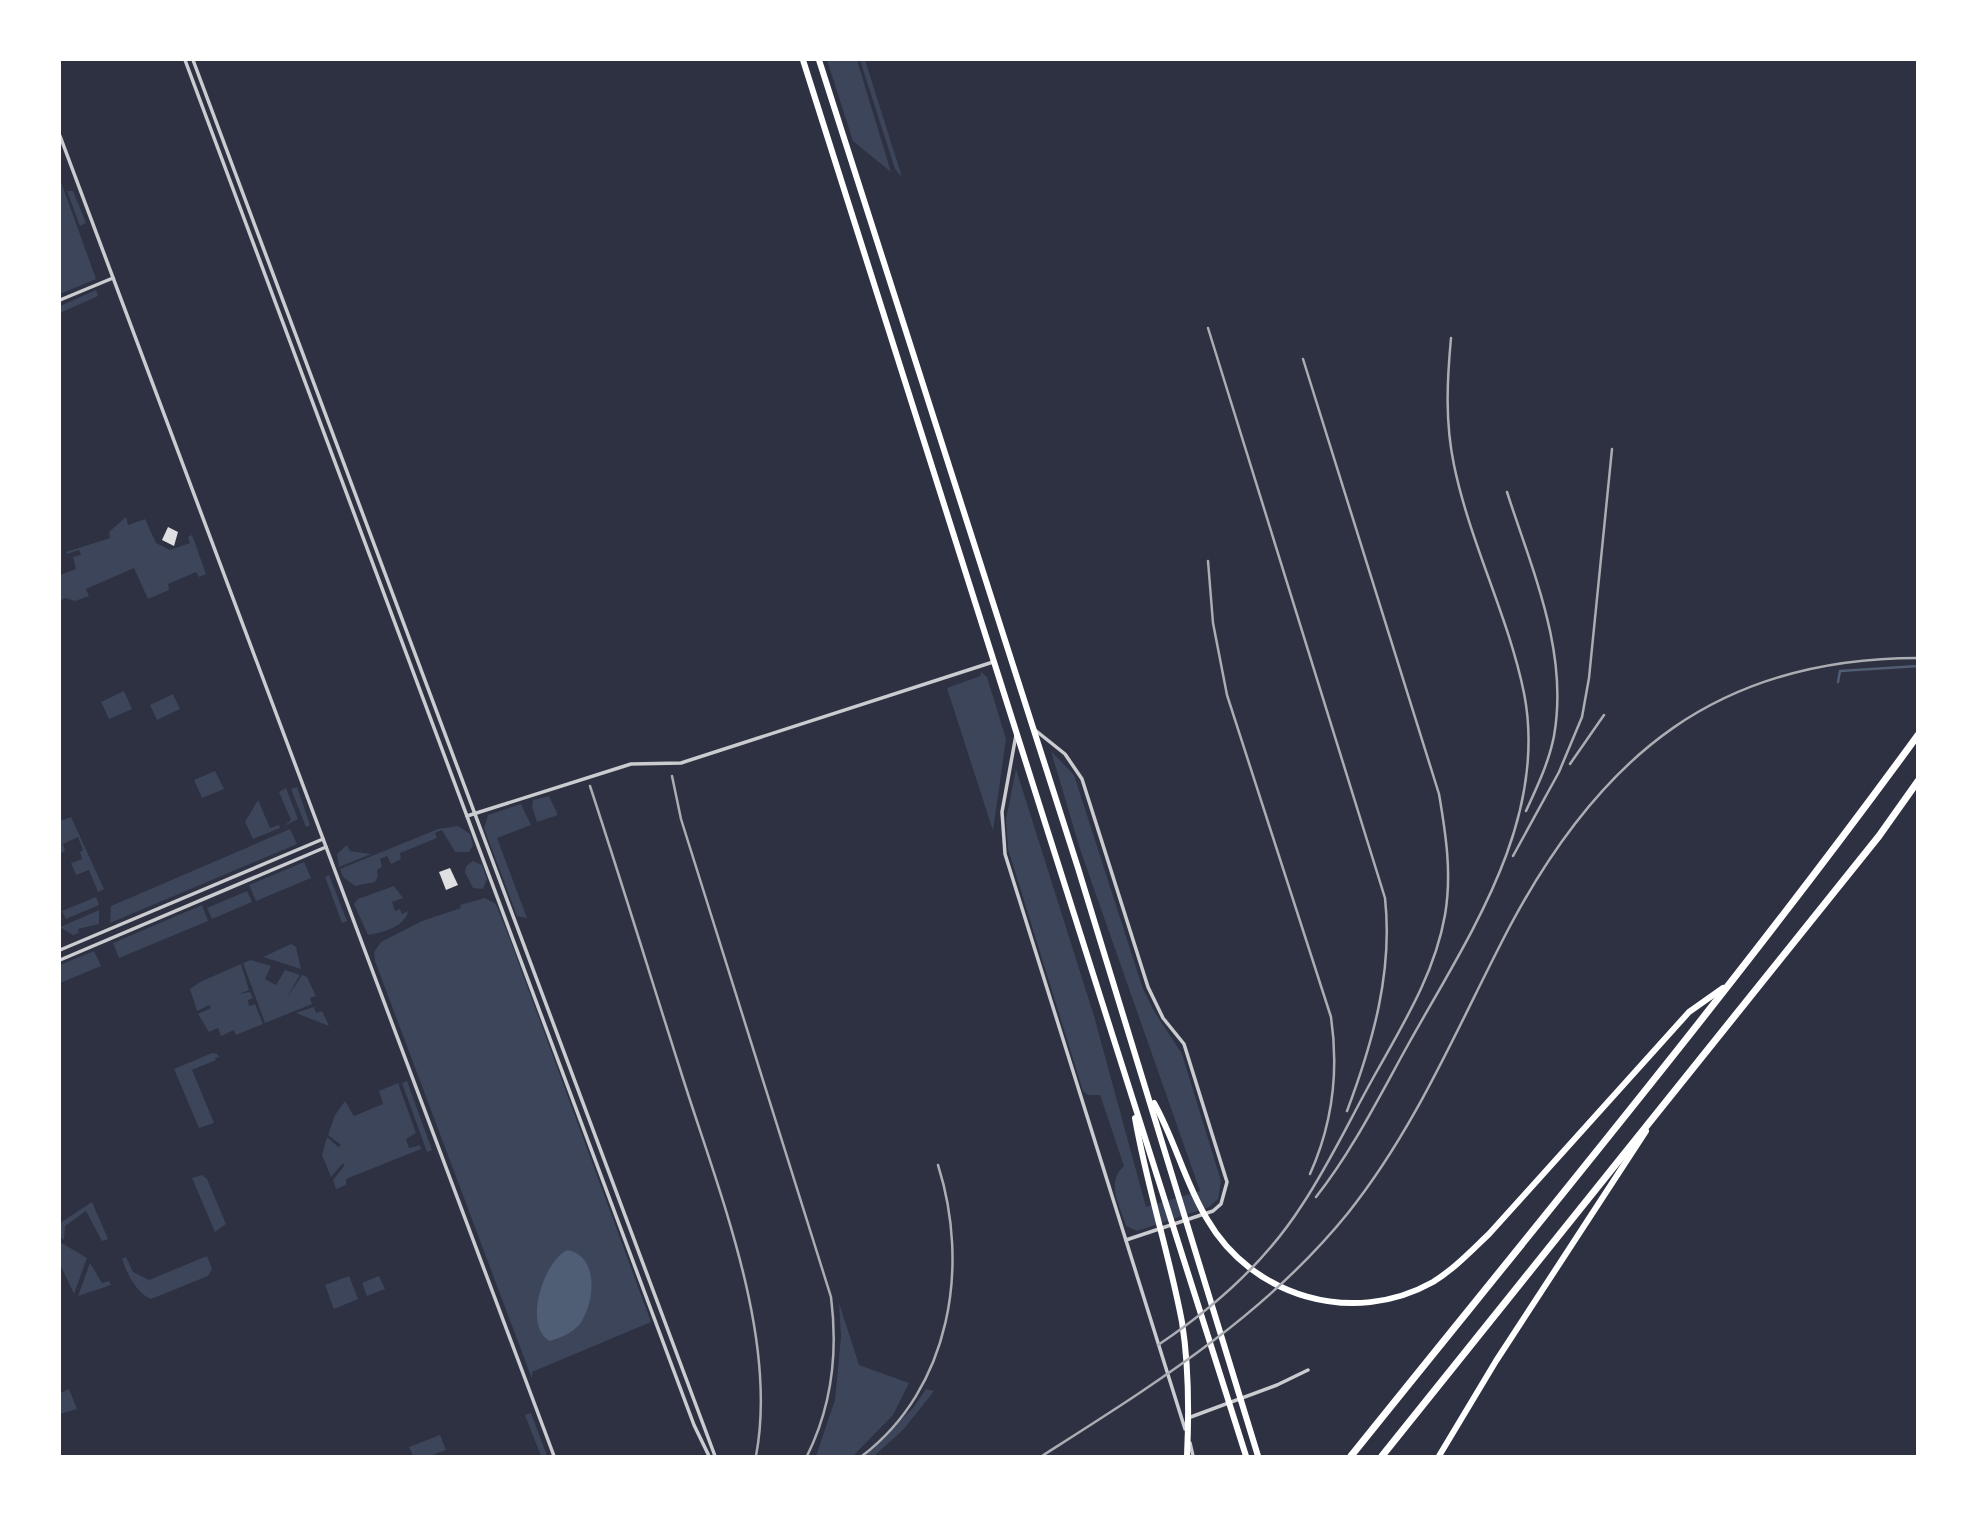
<svg xmlns="http://www.w3.org/2000/svg" width="1977" height="1516" font-family="Overpass,sans-serif">
<style>
.green{fill:#3c4559}
.water{fill:#4f5d75}
.lines{fill:none;stroke-linecap:round;stroke-linejoin:round}
.stream{stroke:#4f5d75;stroke-width:2.5}
.building{fill:#e0e0e3}
.minor{stroke:#caccd0;stroke-width:3.5}
.primary{stroke:#fff;stroke-width:6}
.motorway{stroke:#fff;stroke-width:7}
.rail{stroke:#abadb3;stroke-width:2.5}
</style>
<rect width="100%" height="100%" fill="#2d3142"/>
<g class="green">
<polygon points="827,60 857,60 891,172 853,141"/>
<polygon points="860,60 865,60 902,177 895,169"/>
<polygon points="60,179 96,279 60,294"/>
<polygon points="67,191 73,191 86,223 80,226"/>
<polygon points="96,290 98,296 60,313 60,306"/>
<polygon points="126,517 128,525 145,519 156,543 170,550 190,543 188,537 192,535 206,574 199,577 196,572 168,584 169,590 148,599 134,568 86,589 89,596 75,601 65,598 60,601 60,575 76,569 73,557 81,555 79,550 67,554 66,552 110,538 109,532"/>
<polygon points="981,672 987,677 1006,739 993,831 947,688 980,676"/>
<polygon points="124,691 132,709 109,719 101,702"/>
<polygon points="173,694 180,709 157,720 150,705"/>
<path d="M1051,751l23,24 69,214 11,22 28,43 39,127 -3,18 -9,8 -72,24 -11,-5c-6,-21 -21,-43 -2,-60l-24,-71h-12l-5,-4 -75,-242 -2,-30 10,-50 78,247 52,191 54,-16 -120,-342z"/>
<polygon points="215,771 224,789 202,798 194,780"/>
<polygon points="297,787 310,825 306,827 291,789"/>
<polygon points="286,788 298,819 284,826 291,820 279,792"/>
<polygon points="549,796 558,815 537,822 532,807 533,800"/>
<polygon points="258,800 270,828 279,825 280,828 253,839 245,822"/>
<polygon points="521,804 531,825 497,838 527,918 517,916 484,828 488,815"/>
<polygon points="71,817 104,889 98,892 89,870 76,875 71,863 82,859 80,852 83,850 78,837 63,844 65,851 60,854 60,821"/>
<polygon points="458,826 470,834 473,845 469,852 455,852 442,830 435,833 437,838 400,853 401,859 391,864 387,856 380,859 382,867 377,870 378,876 375,882 355,886 343,877 340,869 438,829"/>
<polygon points="290,829 297,844 110,923 111,906"/>
<polygon points="347,845 350,851 371,854 339,867 337,854"/>
<polygon points="473,861 482,865 487,879 483,889 473,888 465,872 466,866"/>
<polygon points="304,862 311,878 256,901 249,885"/>
<polygon points="329,875 347,921 342,923 325,877"/>
<path d="M394,886l9,12 -11,4 3,9 5,-2 2,5 6,-3c-2,15 -26,22 -40,24l-14,-31 4,-5z"/>
<polygon points="247,891 252,902 212,919 207,908"/>
<polygon points="96,897 99,905 66,919 62,911"/>
<polygon points="485,898 496,904 509,937 651,1322 532,1372 532,1379 375,961 374,952 381,942 422,921 461,908 460,905"/>
<polygon points="202,905 208,921 119,958 113,943"/>
<polygon points="99,910 99,924 78,929 79,933 73,935 60,927"/>
<polygon points="291,944 296,947 301,969 263,957"/>
<polygon points="94,951 101,966 60,983 60,965"/>
<polygon points="251,960 271,966 265,979 276,985 285,970 300,975 286,999 302,975 307,977 316,996 310,998 312,1004 265,1023 243,963"/>
<polygon points="241,964 249,990 239,994 250,992 253,998 248,1000 249,1006 255,1004 263,1024 236,1035 234,1030 221,1036 218,1028 209,1032 198,1014 211,1008 209,1005 197,1011 190,989 200,982"/>
<polygon points="314,1007 316,1013 322,1011 329,1026 296,1013"/>
<polygon points="212,1053 217,1054 220,1058 215,1057 216,1060 192,1070 214,1123 199,1128 174,1069"/>
<polygon points="407,1081 432,1150 427,1152 402,1083"/>
<polygon points="398,1083 416,1133 406,1139 409,1148 420,1145 421,1149 346,1179 346,1185 336,1189 333,1180 344,1166 343,1163 331,1177 322,1155 327,1137 338,1147 341,1145 328,1135 335,1115 345,1101 354,1116 383,1104 379,1091"/>
<polygon points="202,1175 207,1179 226,1224 215,1232 192,1178"/>
<polygon points="92,1202 108,1239 102,1241 86,1211 65,1226 64,1240 60,1237 60,1223"/>
<polygon points="60,1242 87,1258 74,1294 60,1264"/>
<path d="M207,1256l5,13 -4,7 -57,23c-15,-6 -24,-26 -29,-40l4,-2 7,15 16,8z"/>
<polygon points="90,1263 102,1283 109,1281 111,1285 78,1296"/>
<polygon points="349,1276 358,1299 334,1309 325,1285"/>
<polygon points="379,1276 385,1289 367,1296 362,1283"/>
<polygon points="839,1303 859,1365 909,1383 893,1415 853,1456 816,1456 835,1400 841,1337"/>
<polygon points="69,1389 77,1409 60,1414 60,1393"/>
<polygon points="926,1389 934,1391 903,1430 874,1456 864,1456 913,1408"/>
<polygon points="531,1413 547,1456 541,1456 525,1415"/>
<polygon points="440,1435 446,1450 430,1456 413,1456 409,1447"/>
</g>
<path class="water" d="M568,1250c32,7 27,54 11,75 -7,8 -19,13 -29,16 -28,-14 -6,-82 18,-91z"/>
<g class="lines">
<polyline class="stream" points="1838,682 1840,671 1918,666"/>
</g>
<g class="building">
<polygon points="168,527 178,532 174,546 162,540"/>
<polygon points="450,868 458,885 446,890 439,872"/>
</g>
<g class="lines">
<g class="minor">
<polyline points="185,60 694,1425 709,1456"/>
<polyline points="193,60 715,1456"/>
<polyline points="60,136 554,1456"/>
<polyline points="60,300 113,278"/>
<polyline points="1035,730 1065,754 1082,779 1148,987 1163,1018 1184,1044 1227,1182 1221,1204 1213,1211 1126,1240"/>
<polyline points="1016,735 1002,812 1005,854 1185,1429"/>
<polyline points="467,816 631,764 681,763 993,662"/>
<polyline points="60,950 323,839"/>
<polyline points="60,960 326,847"/>
<polyline points="1188,1418 1277,1385 1308,1370"/>
<polyline points="1190,1443 1193,1456"/>
</g>
<g class="primary">
<polyline points="803,60 1246,1456"/>
<polyline points="819,60 1078,868 1258,1456"/>
<path d="M1154,1103c21,37 31,80 53,116 45,78 146,108 226,63 21,-13 38,-31 56,-48l200,-222 34,-24"/>
<path d="M1135,1118c12,69 34,135 47,204 7,44 7,91 5,134"/>
<polyline points="1439,1456 1496,1361 1646,1131"/>
</g>
<g class="motorway">
<path d="M1351,1456c191,-238 387,-474 567,-721"/>
<polyline points="1382,1456 1879,836 1918,781"/>
</g>
<g class="rail">
<path d="M1208,328l177,570c8,74 -12,144 -38,213"/>
<path d="M1507,492c25,78 62,160 47,244 -5,26 -17,51 -28,75"/>
<path d="M1208,561l5,62 14,72 104,322c8,55 2,106 -21,157"/>
<polyline points="1570,764 1604,715"/>
<path d="M672,776l9,43 150,478c7,55 1,109 -24,159"/>
<path d="M590,786c31,94 60,189 90,283 36,116 99,266 76,387"/>
<polyline points="1513,856 1559,772 1582,717 1589,678 1612,449"/>
<path d="M1316,1197c37,-47 64,-102 93,-154 59,-106 140,-223 115,-350 -16,-78 -54,-150 -70,-228 -9,-43 -7,-84 -3,-127"/>
<path d="M1158,1345c57,-38 107,-82 144,-140 28,-42 50,-90 75,-134 28,-50 58,-99 68,-156 7,-41 1,-80 -6,-121l-136,-435"/>
<path d="M862,1456c89,-68 108,-190 76,-291"/>
<path d="M1042,1456c111,-71 222,-139 306,-243 70,-88 111,-190 162,-287 91,-171 208,-268 408,-268"/>
</g>
</g>
<rect width="1977" height="1516" fill="none" stroke="#ffffff" stroke-width="122"/>
</svg>
